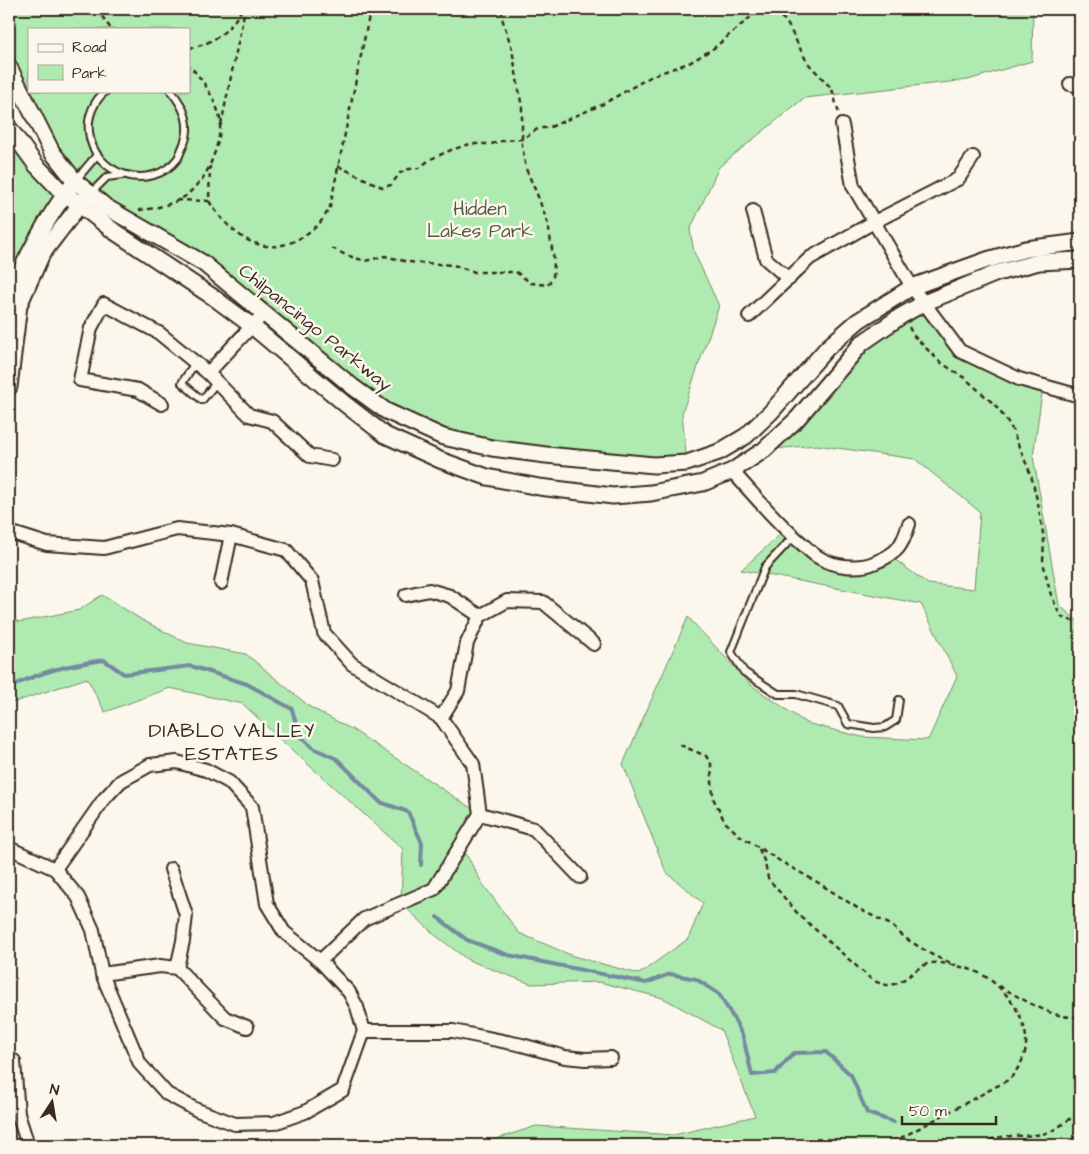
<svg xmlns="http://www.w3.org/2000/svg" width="1089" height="1154" font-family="'Architects Daughter',sans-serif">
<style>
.green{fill:#afebb1;stroke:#758a68;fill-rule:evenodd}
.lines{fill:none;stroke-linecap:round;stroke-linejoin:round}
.stream{stroke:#748aa0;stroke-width:4}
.service-casing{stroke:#3b2a1e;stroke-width:10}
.minor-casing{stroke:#3b2a1e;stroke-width:16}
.tertiary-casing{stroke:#3b2a1e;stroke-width:19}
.path{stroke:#3b2a1e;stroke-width:2.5;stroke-dasharray:5 4;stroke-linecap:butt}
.service{stroke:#fbf7ec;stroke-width:6}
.minor{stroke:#fbf7ec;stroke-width:12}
.tertiary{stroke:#fbf7ec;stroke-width:15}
.labels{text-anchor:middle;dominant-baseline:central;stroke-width:5;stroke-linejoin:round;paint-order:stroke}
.park-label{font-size:19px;fill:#585a43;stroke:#fbf7ec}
.street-label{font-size:19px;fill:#3b2a1e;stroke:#fbf7ec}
.neighbourhood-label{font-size:20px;letter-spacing:1px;fill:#3b2a1e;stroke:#fbf7ec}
</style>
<rect width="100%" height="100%" fill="#fbf7ec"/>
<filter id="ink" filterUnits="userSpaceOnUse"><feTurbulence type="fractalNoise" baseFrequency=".02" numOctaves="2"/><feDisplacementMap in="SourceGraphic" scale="10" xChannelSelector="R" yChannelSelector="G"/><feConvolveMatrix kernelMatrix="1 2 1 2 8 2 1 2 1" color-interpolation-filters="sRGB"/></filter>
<g filter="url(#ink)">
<g class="green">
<path d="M9,9h1024l-1,52 -64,19 -164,18 -85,69 -29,63 4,22 25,54 -37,107 5,50 -195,-15 -106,-37 -115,-93 -196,-137 -66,-114zM29,29h160v62h-160z"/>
<polygon points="9,128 65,194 9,295"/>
<polygon points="924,303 960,351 1043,386 1033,456 1059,605 1080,623 1080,1145 478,1145 536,1126 674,1135 755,1116 721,1030 663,998 599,982 531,984 468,960 435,935 401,903 403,849 283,742 243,704 170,688 105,712 87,678 9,704 9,617 19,622 79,610 102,595 142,620 187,643 246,654 310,707 353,730 480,814 461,845 482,883 519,933 573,956 639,974 688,939 703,903 666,872 623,764 688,617 751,685 806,723 862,737 928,740 957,676 921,604 741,570 785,530 842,566 890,556 928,584 974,589 980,512 915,459 816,445 764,450 862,343"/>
</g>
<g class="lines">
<g class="stream">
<path d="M9,688c32,-17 60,-23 95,-28l20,14 67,-8 56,18 45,25 7,26 14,13 24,11 43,43 28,10 14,31 -1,22"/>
<polyline points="437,917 467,940 508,955 646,983 670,974 696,979 719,994 734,1019 743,1037 752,1075 775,1073 794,1053 826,1052 851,1075 867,1113 894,1122"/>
<polyline points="914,1141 915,1145"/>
</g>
<defs>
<g id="service">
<path d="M106,91c-12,9 -19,26 -17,41 4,43 62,62 89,26 2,-4 4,-10 6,-14 8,-20 0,-37 -13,-53"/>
<polyline points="75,181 97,155"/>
<polyline points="91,193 107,177 122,175"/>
<polyline points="195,363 182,383 202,400 216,383"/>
<polyline points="793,537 765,567 731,652 744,672 778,694 796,694 838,706 848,724 874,728 885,727 896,720 899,700"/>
</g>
<g id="minor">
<polyline points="1070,84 1080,86"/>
<polyline points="842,125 853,186 912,287 960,351 1019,379 1080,396"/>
<polyline points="753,211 766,259 789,279"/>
<polyline points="749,316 810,258 874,222 958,179 973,157"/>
<polyline points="208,373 264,313"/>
<polyline points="162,404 138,390 80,380 91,328 104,304 159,333 208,373 249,415 272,421 310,456 332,460"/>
<path d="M732,471c22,24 43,50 68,71 6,5 11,11 18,15 16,10 41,13 58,5 22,-9 26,-16 33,-38"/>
<polyline points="9,532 47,544 104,548 177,529 231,535 286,550 312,581 324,633 352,664 441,718 473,764 480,814 434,889 364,919 320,961"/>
<polyline points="221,583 231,535"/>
<polyline points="406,595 429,590 450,596 480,616"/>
<polyline points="441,718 458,691 467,643 480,616 507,601 543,602 594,644"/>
<polyline points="480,814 534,829 580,877"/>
<polyline points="9,848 55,869 78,897 93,930 102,974 140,1064 167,1094 197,1110 235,1124 274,1123 305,1112 343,1090 364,1031 357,1007 349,992 320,961 284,932 267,904 252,807 229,782 206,770 177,762 150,765 121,781 104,799 55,869"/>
<polyline points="171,869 186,915 183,941 177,968"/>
<polyline points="102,974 160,966 177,968 225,1018 247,1027"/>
<polyline points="364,1031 453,1031 522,1045 565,1057 585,1059 611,1058"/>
<polyline points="14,1061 18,1114 28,1145"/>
</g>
<g id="tertiary">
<polyline points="9,67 52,152 75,181 106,207 203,263 353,387 386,411 443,437 492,448 546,455 654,465 687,463 719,452 746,436 771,412 827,348 858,321 912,287 987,260 1026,249 1080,242"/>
<polyline points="9,128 36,165 58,188 115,232 213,297 252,326 345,404 385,435 440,460 487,477 539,487 613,496 651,493 703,483 732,471 764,450 797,419 862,343 901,316 924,303 997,273 1039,262 1080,260"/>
<path d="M9,295c18,-38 36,-75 62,-109"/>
<polyline points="9,387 19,305 42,254 85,198"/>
</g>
</defs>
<use href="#service" class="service-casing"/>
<use href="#minor" class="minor-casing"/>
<use href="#tertiary" class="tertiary-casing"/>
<g class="path">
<polyline points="97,9 111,29"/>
<polyline points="756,9 774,12 786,21 807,62 832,89 839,114"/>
<path d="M189,48c25,-4 41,-18 53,-39"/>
<polyline points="221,125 245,9"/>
<polyline points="338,166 382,187 391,185 400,173 409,169 419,168 431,159 451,150 470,144 491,144 506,140 522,139 539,128 548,128 603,104 652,76 691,62 714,48 760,9"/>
<polyline points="177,200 209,201 210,166"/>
<path d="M209,201c22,35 56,61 96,34 14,-10 17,-13 25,-28l39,-191 -1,-7"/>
<path d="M139,210c15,-1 36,-6 48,-15 5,-5 12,-11 16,-17 9,-14 19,-42 17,-59 -3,-17 -18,-42 -31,-53"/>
<polyline points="332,248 346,255 365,261 385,256 408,262 453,265 475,272 516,272 531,283 548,285 553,277 554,261 548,224 537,194 526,169 522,145 522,108 512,49 502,18 502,9"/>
<polyline points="909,327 913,335 940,362 966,379 995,405 1010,425 1031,475 1038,504 1044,539 1043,562 1050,592 1059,613 1063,618 1080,623"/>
<polyline points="680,745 706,756 711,764 713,798 725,822 739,835 780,861 817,882 859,909 891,925 905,938 934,956 956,965"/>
<path d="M759,849l6,14 3,15 14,17 16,19 74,66c7,3 15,7 22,4 20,-6 23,-24 48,-21 11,2 27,5 37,10 26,13 53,48 46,79 -2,10 -9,19 -15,27l-111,60 -15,6"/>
<path d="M999,986c21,11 57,36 81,30"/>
<path d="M982,1145c14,-12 36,-8 53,-10 22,-2 27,-13 45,-22"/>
</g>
<use href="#service" class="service"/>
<use href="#minor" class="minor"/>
<use href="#tertiary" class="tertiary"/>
</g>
</g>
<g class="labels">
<g class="park-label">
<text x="480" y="209">Hidden<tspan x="480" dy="22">Lakes Park</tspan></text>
</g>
<g class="street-label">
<text transform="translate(315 328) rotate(39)">Chilpancingo Parkway</text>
</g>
<g class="neighbourhood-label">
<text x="232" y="731">DIABLO VALLEY<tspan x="232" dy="23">ESTATES</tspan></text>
</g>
</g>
<rect width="1089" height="1154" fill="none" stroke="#fbf7ec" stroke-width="30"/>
<rect x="15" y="15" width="1059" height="1124" fill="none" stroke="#3b2a1e" stroke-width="2" filter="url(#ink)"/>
<rect x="28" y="28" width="162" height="65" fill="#fbf7ec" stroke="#aea59a"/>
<rect x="38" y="44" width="25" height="8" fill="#fbf7ec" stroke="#aea59a"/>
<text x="72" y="52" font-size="15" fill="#3b2a1e">Road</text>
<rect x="38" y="65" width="25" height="15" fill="#afebb1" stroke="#aea59a"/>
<text x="72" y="78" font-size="15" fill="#3b2a1e">Park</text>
<g transform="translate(52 1102) rotate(12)" stroke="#fbf7ec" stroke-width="4" paint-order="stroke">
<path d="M0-4L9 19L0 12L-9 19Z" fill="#3b2a1e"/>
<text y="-8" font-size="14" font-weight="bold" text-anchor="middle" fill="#3b2a1e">N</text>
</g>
<path d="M902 1116v8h94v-8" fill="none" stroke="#3b2a1e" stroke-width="2.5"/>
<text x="909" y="1116" font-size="15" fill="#3b2a1e" stroke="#fbf7ec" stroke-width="4" paint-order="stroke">50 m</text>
</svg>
